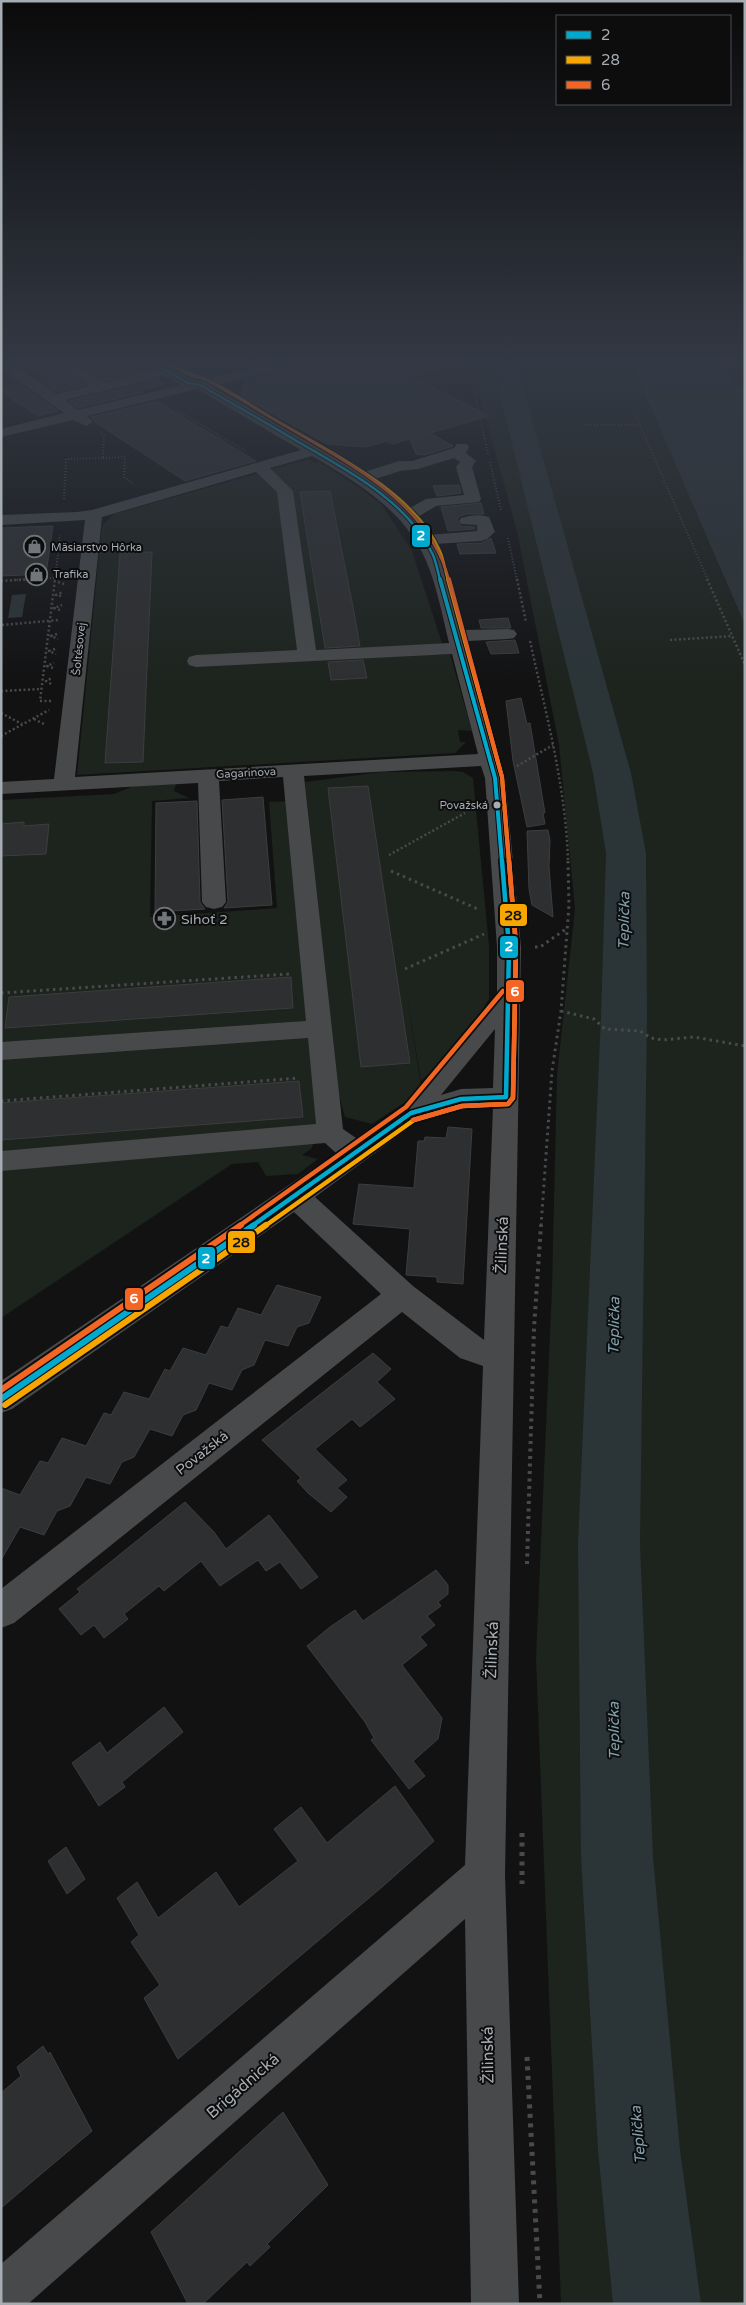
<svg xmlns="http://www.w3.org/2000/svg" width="746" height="2305" font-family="'Varela Round',sans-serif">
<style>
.green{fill:#1d231d}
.water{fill:#2b3437}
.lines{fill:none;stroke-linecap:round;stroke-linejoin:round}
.river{fill:#2b3437;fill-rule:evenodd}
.building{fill:#2e2f30;stroke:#3b3d3f}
.path-far4{stroke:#494a4c;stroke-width:2;stroke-dasharray:1 2;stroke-linecap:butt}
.path-far3{stroke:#494a4c;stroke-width:2.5;stroke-dasharray:2 2.5;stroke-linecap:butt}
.path-far2{stroke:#494a4c;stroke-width:3;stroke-dasharray:2.5 4;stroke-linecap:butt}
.path-far1{stroke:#494a4c;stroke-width:4;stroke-dasharray:3 4.5;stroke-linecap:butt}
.path{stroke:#494a4c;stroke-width:5;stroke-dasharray:4 5.5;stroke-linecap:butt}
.minor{fill:#47494b;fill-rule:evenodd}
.bus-1-far3-casing{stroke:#0d0d0e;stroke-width:4.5}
.bus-1-far2-casing{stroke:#0d0d0e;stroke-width:6}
.bus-1-far1-casing{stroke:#0d0d0e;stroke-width:8}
.bus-1-casing{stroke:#0d0d0e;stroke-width:10}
.bus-2-far3-casing{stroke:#0d0d0e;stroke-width:4.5}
.bus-2-far2-casing{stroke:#0d0d0e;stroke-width:6}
.bus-2-far1-casing{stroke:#0d0d0e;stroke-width:8}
.bus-2-casing{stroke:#0d0d0e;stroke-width:10}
.bus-3-far3-casing{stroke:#0d0d0e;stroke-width:4.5}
.bus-3-far2-casing{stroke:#0d0d0e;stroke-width:6}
.bus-3-far1-casing{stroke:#0d0d0e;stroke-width:8}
.bus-3-casing{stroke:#0d0d0e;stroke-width:10}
.bus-1-far3{stroke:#00a9ce;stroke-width:2.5}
.bus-1-far2{stroke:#00a9ce;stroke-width:4}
.bus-1-far1{stroke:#00a9ce;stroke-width:4.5}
.bus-1{stroke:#00a9ce;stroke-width:6}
.bus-2-far3{stroke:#f7a600;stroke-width:2.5}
.bus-2-far2{stroke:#f7a600;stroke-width:4}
.bus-2-far1{stroke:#f7a600;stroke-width:4.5}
.bus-2{stroke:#f7a600;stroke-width:6}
.bus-3-far3{stroke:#f26522;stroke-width:2.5}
.bus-3-far2{stroke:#f26522;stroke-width:4}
.bus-3-far1{stroke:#f26522;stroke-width:4.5}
.bus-3{stroke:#f26522;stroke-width:6}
.bus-dot{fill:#a5acb2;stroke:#0d0d0e;stroke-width:2}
.labels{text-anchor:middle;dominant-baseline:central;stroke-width:4;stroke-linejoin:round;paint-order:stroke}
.far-poi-label{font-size:11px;fill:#a5acb2;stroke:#0d0d0e;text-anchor:start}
.far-street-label{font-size:11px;fill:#a5acb2;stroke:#0d0d0e}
.far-bus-label{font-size:11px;fill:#a5acb2;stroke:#0d0d0e;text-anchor:end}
.poi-label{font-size:14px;fill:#a5acb2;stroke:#0d0d0e;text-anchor:start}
.street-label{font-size:14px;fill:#a5acb2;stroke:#0d0d0e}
.water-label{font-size:15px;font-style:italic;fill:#7f9faa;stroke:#0d0d0e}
.near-street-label{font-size:16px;fill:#a5acb2;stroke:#0d0d0e}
.line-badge{stroke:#0d0d0e;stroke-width:2}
.badge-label{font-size:14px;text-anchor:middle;font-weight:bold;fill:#fff}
.pale-badge-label{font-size:14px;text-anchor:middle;font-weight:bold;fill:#111}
</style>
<rect width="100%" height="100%" fill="#121213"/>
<g class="green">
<polygon points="470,362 631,362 745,625 745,2304 561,2304 536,1658 552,1287 557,1074 575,909 559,745 517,531"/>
<polygon points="309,459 315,463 319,462 352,483 381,504 412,551 442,643 435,644 438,655 450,654 472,731 458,730 460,742 466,742 455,753 77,775 102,526 114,514"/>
<polygon points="454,771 463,772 473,778 489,946 489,999 457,1051 444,1059 421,1081 406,990 422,1091 372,1124 345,1117 338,1092 305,782 381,772"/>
<polygon points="176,784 174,791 189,798 152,801 150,917 277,908 269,802 289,801 321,1126 311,1149 302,1155 318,1159 298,1174 266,1176 258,1162 232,1164 1,1318 1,800 114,794 133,786"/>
</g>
<g class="water">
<polygon points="631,362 725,362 736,383 745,388 745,625"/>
<polygon points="26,594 22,617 8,618 12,595"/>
</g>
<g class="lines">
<polygon class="river" points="492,362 516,362 631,773 646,853 647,1016 640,1544 653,1857 680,2150 701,2304 613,2304 598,2150 581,1857 578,1544 601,1016 606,853 593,773"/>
</g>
<g class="building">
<polygon points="23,362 54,362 86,385 56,392 38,379 46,377"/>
<polygon points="75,362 125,362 142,372 104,381"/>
<polygon points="323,362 437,362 438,369 410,376 490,416 430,433 453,446 425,455 416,454 410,439 392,444 386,441 367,447 327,444 241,396 246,379"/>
<polygon points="157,380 165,384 140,390 143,392 78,408 69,401"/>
<polygon points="19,384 58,411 38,416 1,392 1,388"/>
<polygon points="157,401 256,461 185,481 95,422 91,417"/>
<polygon points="459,485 461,493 437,496 433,486"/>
<polygon points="330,491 353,607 360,646 325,648 300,492"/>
<polygon points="481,503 484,514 467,514 460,516 457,520 461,526 475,527 475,529 448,531 441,507"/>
<polygon points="53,526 46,574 1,576 1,528"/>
<polygon points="491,538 496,553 460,554 457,544 481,543"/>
<polygon points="152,552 143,762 105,763 120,553"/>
<polygon points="508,618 511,628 481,628 479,620"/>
<polygon points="515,640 519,653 491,654 486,642"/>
<polygon points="363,660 367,678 331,680 328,662"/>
<polygon points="521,698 527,724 530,723 545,813 543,813 545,824 527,827 513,761 506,701"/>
<polygon points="368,786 410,1063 361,1067 328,788"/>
<polygon points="263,797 272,905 224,908 228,902 222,800"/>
<polygon points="197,801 200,902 205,909 155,912 156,803"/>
<polygon points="24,822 24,826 49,824 46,854 1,856 1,824"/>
<polygon points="548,830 550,840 549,867 553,917 532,905 529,889 527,831"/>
<polygon points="291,977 293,1008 5,1028 9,997"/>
<polygon points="299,1081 303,1117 1,1140 1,1103"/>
<polygon points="448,1127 472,1129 463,1284 437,1282 437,1277 406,1275 410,1229 353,1224 359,1184 414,1188 418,1141 424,1141 425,1137 446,1138"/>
<polygon points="277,1285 321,1297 309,1323 297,1327 288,1346 265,1340 254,1365 242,1370 232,1390 209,1383 196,1410 183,1415 172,1436 150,1429 134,1457 122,1462 110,1484 86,1477 70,1506 57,1511 44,1535 20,1527 1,1560 1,1488 20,1495 40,1461 48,1463 62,1438 86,1446 104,1413 111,1415 124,1392 149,1399 165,1369 170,1371 183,1348 206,1355 221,1326 228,1328 238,1308 261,1315"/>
<polygon points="373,1353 391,1369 377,1382 395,1399 360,1427 352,1419 315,1449 347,1480 337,1488 347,1497 331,1512 308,1493 297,1481 301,1478 262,1440"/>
<polygon points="185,1502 214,1532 226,1549 269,1515 318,1577 301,1589 280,1562 266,1571 258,1560 220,1586 201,1561 164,1591 159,1586 124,1614 128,1619 104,1638 94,1625 81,1635 59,1609 80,1592 77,1589"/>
<polygon points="436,1570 448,1585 448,1594 438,1602 441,1606 427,1616 435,1625 420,1637 427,1645 402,1665 442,1718 438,1739 413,1761 425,1776 409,1789 371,1740 374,1738 365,1722 307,1646 330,1627 355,1610 363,1621"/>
<polygon points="164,1707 183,1732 122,1782 125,1787 99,1806 72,1763 100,1742 107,1753"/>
<polygon points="395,1786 434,1841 382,1887 178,2059 144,1998 160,1985 131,1942 139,1935 117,1898 137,1882 158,1918 216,1872 239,1907 298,1861 274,1829 301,1807 327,1843"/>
<polygon points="66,1847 85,1879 67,1894 48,1861"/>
<polygon points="43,2046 48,2054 50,2052 92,2131 1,2208 1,2093 21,2076 17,2067"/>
<polygon points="283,2112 328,2185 267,2244 270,2247 250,2266 247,2262 203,2304 188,2304 151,2232"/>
</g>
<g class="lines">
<g class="path-far4">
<polyline points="468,362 488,454"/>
<polyline points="175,409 245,451"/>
<polyline points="635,414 708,580"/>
<polyline points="585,425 639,425"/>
<polyline points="103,458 125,457 124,477 134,484"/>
<polyline points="490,462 501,510"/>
<polyline points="64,499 66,459 103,458 104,436 100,433"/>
<polyline points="508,538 517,580"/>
<polyline points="11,580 55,578"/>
<polyline points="55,580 60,535"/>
</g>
<g class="path-far3">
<polyline points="517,579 526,622"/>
<polyline points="707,579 745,665"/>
<polyline points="1,581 34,579"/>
<polyline points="58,582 64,584"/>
<polyline points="61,596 56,595 63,592"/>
<polyline points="60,610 54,608 62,605"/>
<polyline points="2,625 59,620"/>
<polyline points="57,634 51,636 58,639"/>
<polyline points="670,640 733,636"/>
<path d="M530,641c16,73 36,146 38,221"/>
<polyline points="55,649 49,651 56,654"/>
<polyline points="53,668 47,666 54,663"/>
<polyline points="51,684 46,681 52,678"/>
<polyline points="1,691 41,689"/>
<polyline points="51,701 40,701 55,579"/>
<polyline points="1,713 22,724"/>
<polyline points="34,719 46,725"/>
<polyline points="1,736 49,710"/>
<polyline points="517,766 553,745"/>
<polyline points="389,855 465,813"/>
</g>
<g class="path-far2">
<polyline points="391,871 480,910"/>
<polyline points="535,947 540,947 566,929"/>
<polyline points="405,969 484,934"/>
<polyline points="1,993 289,974"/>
<polyline points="561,1011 594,1019 605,1029 640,1031 651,1038 663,1040 694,1037 745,1046"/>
<polyline points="1,1101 298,1078"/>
<polyline points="541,1226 552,1071 561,1011 569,905 568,861"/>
</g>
<polyline class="path-far1" points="527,1564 534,1328 541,1225"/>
<g class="path">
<polyline points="522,1833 522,1884"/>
<polyline points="527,2057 540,2304"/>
</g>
<path class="minor" d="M1,362h9l46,32 34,-8 -34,-24h16l32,21 52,-13 -12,-8h17l31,18 6,1 77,-19h23l-2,3 -85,21 150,87 38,-12h13l42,-13 3,-4h10l2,3 -3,6 10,8 -4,6 9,32 -2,3 -43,4 -20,12 12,17 49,-4v-6l-16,-1 -2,-3 2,-3c9,-3 19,-4 28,-1l6,15 -8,7 -6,2 -46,3 12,25 17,61 44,-1 6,1 3,4 -3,4 -6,1 -41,2 38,137 16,169 -16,928 14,429h-48l-6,-385 -437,385h-27v-40l464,-399 18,-499 -23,-8 -58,-46 -388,311 -13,5v-39l380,-295 -87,-82 -282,197 -11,4v-32l335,-228 -11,-10 -324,28v-20l315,-27 -8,-86 -307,22v-18l305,-21 -23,-244 -64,4 7,121 -4,5 -8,2 -8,-2 -4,-5 -4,-119 -197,11v-12l53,-3 31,-259 -84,5v-10l76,-3 15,-2 209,-60 -104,-61 -110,27 6,6 -7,4 -13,-6 -72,17v-8l63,-16 -63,-45zM163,375l18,10 -103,25 -13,-10 97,-23zM312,456c48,28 97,57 117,112 9,24 14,50 20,75l-133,7 -23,-159 -23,-23zM454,458l6,4 -4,5 8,28 -38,4 -18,10 -36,-29 28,-9 18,-2zM256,472l21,20 20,158 -101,5 -7,2 -2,4 2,4 7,2 256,-13 26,100 -403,23 27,-260zM481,766l4,12 12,169v47l-95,112 -46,32 -13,-9 -39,-353zM495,1029l-2,59 -32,1 -20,6zM493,1107l-9,233 -71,-54 -98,-89 105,-77 41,-11z"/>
<defs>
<path id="bus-1-far3" d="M151,362l37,21 12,2c33,19 67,38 100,58 48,28 108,58 133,112 3,7 5,17 7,25"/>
<polyline id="bus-1-far2" points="440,579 495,778 502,862"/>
<polyline id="bus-1-far1" points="252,1226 411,1113 461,1099 506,1097 509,947 502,861"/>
<polyline id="bus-1" points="1,1399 254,1225"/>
<path id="bus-2-far3" d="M166,362c14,8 23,11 38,17 22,9 45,25 66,38 54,32 144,73 170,134 4,9 5,20 8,29"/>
<polyline id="bus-2-far2" points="448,579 502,777 509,862"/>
<polyline id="bus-2-far1" points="265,1226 414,1120 462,1106 508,1104 513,1098 516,946 509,861"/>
<polyline id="bus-2" points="5,1405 266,1225"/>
<path id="bus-3-far3" d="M166,362l25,14 12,2 14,8c30,17 60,35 89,52 60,35 124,72 143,142"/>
<polyline id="bus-3-far2" points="449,579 502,777 509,862"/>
<g id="bus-3-far1">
<polyline points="413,1120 462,1106 508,1104 513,1097 516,946 509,861"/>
<polyline points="239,1226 406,1107 503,991"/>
</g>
<polyline id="bus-3" points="1,1390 241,1225"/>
</defs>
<use href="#bus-1-far3" class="bus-1-far3-casing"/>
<use href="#bus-1-far2" class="bus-1-far2-casing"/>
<use href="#bus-1-far1" class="bus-1-far1-casing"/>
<use href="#bus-1" class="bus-1-casing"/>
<use href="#bus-2-far3" class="bus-2-far3-casing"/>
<use href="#bus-2-far2" class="bus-2-far2-casing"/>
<use href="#bus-2-far1" class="bus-2-far1-casing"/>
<use href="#bus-2" class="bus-2-casing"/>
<use href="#bus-3-far3" class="bus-3-far3-casing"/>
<use href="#bus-3-far2" class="bus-3-far2-casing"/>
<use href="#bus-3-far1" class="bus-3-far1-casing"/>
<use href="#bus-3" class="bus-3-casing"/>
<use href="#bus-1-far3" class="bus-1-far3"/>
<use href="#bus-1-far2" class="bus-1-far2"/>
<use href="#bus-1-far1" class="bus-1-far1"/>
<use href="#bus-1" class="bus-1"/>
<use href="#bus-2-far3" class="bus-2-far3"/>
<use href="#bus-2-far2" class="bus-2-far2"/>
<use href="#bus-2-far1" class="bus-2-far1"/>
<use href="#bus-2" class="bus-2"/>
<use href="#bus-3-far3" class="bus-3-far3"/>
<use href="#bus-3-far2" class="bus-3-far2"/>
<use href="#bus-3-far1" class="bus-3-far1"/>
<use href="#bus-3" class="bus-3"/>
</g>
<linearGradient id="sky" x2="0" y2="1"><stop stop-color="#0a0a0a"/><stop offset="0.53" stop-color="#333944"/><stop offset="1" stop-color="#333944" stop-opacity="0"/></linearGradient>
<rect width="746" height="685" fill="url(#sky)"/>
<defs>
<symbol id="shop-ring" viewBox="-11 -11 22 22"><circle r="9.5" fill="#0d0d0e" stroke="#72767a" stroke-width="1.5"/><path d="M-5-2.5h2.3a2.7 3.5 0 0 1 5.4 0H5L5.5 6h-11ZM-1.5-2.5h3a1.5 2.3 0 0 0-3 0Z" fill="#72767a"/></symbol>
<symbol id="pharmacy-ring" viewBox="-11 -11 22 22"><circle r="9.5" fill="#0d0d0e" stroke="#72767a" stroke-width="1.5"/><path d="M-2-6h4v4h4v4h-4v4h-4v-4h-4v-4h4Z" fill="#72767a"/></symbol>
</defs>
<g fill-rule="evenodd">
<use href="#shop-ring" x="22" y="534" width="25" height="25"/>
<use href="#shop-ring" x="24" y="562" width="25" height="25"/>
<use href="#pharmacy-ring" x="152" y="906" width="25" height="25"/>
</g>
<circle class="bus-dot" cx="497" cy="805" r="4.5"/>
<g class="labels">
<g class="far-poi-label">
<text x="51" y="547">Mäsiarstvo Hôrka</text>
<text x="53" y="574">Trafika</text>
</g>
<g class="far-street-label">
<text transform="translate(79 649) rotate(-84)">Šoltésovej</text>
<text transform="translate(246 773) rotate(-3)">Gagarinova</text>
</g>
<g class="far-bus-label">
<text x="488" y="805">Považská</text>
</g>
<g class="poi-label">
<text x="181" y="919">Sihoť 2</text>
</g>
<g class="street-label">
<text transform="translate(202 1453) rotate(-38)">Považská</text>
</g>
<g class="water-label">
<text transform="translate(624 921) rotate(-89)">Teplička</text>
<text transform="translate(614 1326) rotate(-89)">Teplička</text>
<text transform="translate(614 1731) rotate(-91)">Teplička</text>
<text transform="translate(638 2135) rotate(-95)">Teplička</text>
</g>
<g class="near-street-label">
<text transform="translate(502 1245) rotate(-88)">Žilinská</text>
<text transform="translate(492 1650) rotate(-88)">Žilinská</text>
<text transform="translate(488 2055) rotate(-91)">Žilinská</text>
<text transform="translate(243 2086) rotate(-41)">Brigádnická</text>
</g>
</g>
<g class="line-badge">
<rect x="411" y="524" width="20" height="24" rx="5" fill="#00a9ce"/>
<rect x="499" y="903" width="29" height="24" rx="5" fill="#f7a600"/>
<rect x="499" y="935" width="20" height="24" rx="5" fill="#00a9ce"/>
<rect x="505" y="979" width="20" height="24" rx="5" fill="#f26522"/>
<rect x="227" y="1230" width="29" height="24" rx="5" fill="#f7a600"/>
<rect x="197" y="1246" width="19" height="24" rx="5" fill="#00a9ce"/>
<rect x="124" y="1287" width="20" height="24" rx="5" fill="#f26522"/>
</g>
<g class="badge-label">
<text x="421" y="540">2</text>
<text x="509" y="951">2</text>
<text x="515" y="996">6</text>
<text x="206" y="1263">2</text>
<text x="134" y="1303">6</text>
</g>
<g class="pale-badge-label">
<text x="513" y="920">28</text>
<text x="241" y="1247">28</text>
</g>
<rect width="746" height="2305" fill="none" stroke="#a5acb2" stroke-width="5"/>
<rect x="556" y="15" width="175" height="90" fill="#0d0d0e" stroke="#4a4d50"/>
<rect x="566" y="31" width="25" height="8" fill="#00a9ce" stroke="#4a4d50"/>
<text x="601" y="40" font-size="15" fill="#a5acb2">2</text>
<rect x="566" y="56" width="25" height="8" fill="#f7a600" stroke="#4a4d50"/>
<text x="601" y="65" font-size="15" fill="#a5acb2">28</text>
<rect x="566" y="81" width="25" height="8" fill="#f26522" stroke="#4a4d50"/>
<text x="601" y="90" font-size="15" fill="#a5acb2">6</text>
</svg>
